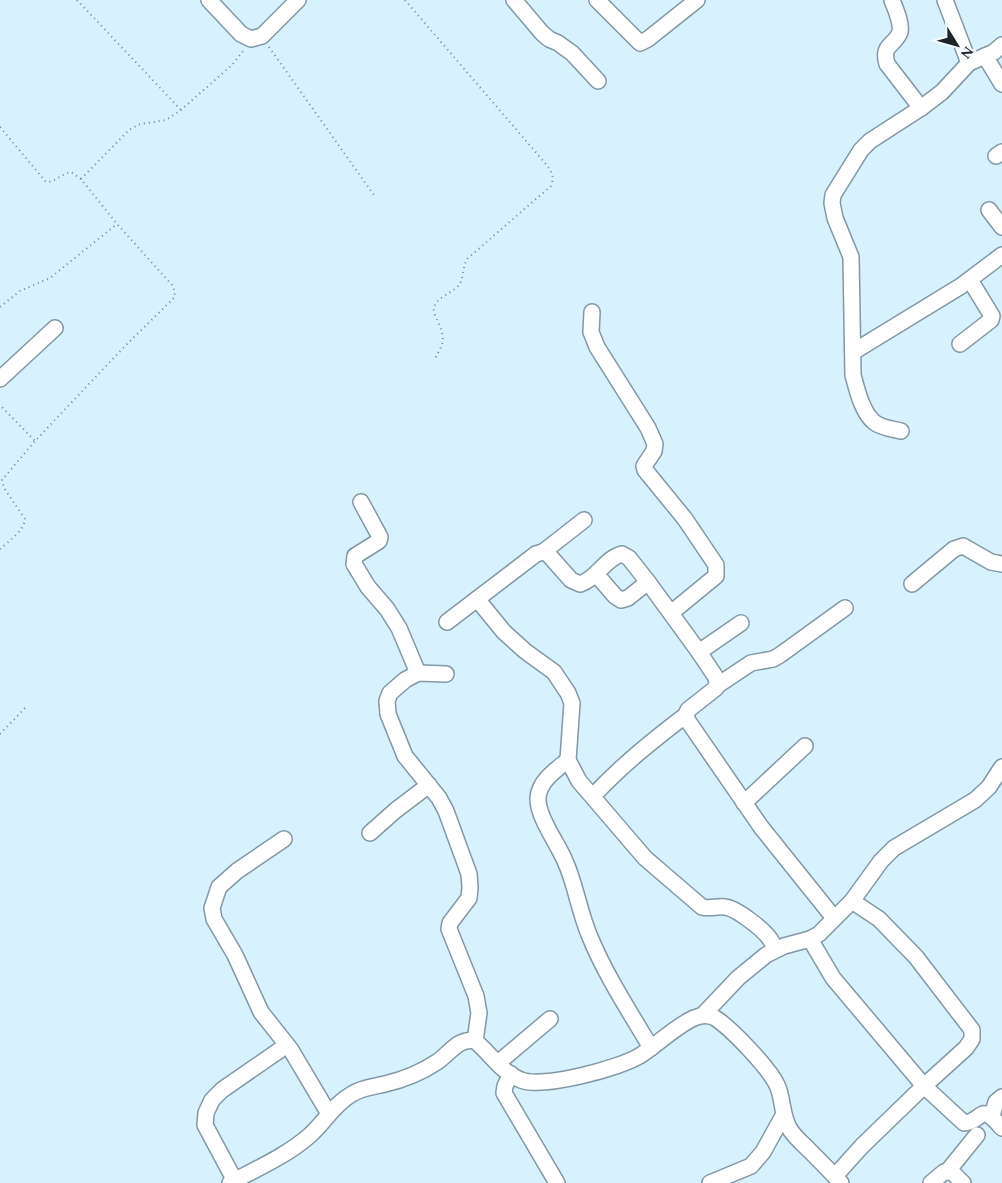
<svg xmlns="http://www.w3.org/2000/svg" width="1002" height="1183" font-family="Spectral,serif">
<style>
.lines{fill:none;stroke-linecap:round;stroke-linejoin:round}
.minor-casing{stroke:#8299a5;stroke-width:18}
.path{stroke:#75868e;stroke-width:2;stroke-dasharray:1 4;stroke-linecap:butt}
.minor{stroke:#fff;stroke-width:15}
</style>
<rect width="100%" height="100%" fill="#d7f1fd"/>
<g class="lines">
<defs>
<g id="minor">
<polyline points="209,0 241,34 251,39 262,36 298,0"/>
<polyline points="514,0 542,33 549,39 558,43 572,53 598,81"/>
<polyline points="597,0 640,43 648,39 697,0"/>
<path d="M892,0c3,8 10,23 8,32 -5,14 -19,12 -13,32l34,44"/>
<polyline points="945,0 969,63"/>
<polyline points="985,56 1002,84"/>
<polyline points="996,156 1002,152"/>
<polyline points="989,210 1002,227"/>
<polyline points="592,312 591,332 597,347 648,428 655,444 654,451 644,466 645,470 685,519 716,565 716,576 671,613"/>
<polyline points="960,344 991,320 992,316 970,280"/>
<polyline points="853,352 961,286 1002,255"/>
<polyline points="0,379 55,328"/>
<path d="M901,431c-8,-2 -20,-3 -27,-9 -12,-10 -17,-32 -21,-47l-2,-118 -16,-39 -3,-15 1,-8 28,-45 9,-9 51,-33 21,-16 27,-29 25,-11 8,-7"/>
<polyline points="361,502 380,537 379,541 355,556 354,564 368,587 387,609 399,628 418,673"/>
<polyline points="543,552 584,520"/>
<polyline points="596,574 615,596 621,600 628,598 648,582"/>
<polyline points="912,584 954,549 963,546 991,562 1002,564"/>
<path d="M477,599l27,33 21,19 29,21 14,21 4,10 -4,57 11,21 66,77 57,49c8,2 15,-1 23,0 11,1 38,22 45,32 2,3 4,7 5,10"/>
<path d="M447,622l89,-68 7,-2 5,2 23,26 9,4c17,-5 25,-26 42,-30l7,4 19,24 51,70 16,24 2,5 -1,7 -28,22 -2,5 2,6 73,106 73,91"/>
<polyline points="699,652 741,623"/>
<polyline points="446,674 418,673 405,680 390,693 387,701 388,714 405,756 439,798 446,811 469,874 470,887 469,898 450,923 449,929 476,996 479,1013 475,1041"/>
<polyline points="718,685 751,663 773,659 780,655 845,608"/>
<path d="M568,760c-12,10 -29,21 -30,38 -1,18 20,46 27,63 11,24 14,51 25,76 16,39 40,75 61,111"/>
<path d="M593,796c29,-31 59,-55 93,-81"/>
<polyline points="744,803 805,746"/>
<polyline points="370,833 396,810 429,785"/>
<polyline points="284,839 237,871 219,887 212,908 214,919 235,955 261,1012 291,1050 329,1114"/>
<polyline points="810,939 833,978 924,1086 966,1048 972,1039 972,1030 916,957 879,919 852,901"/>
<polyline points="703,1015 738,978 766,955 784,946 810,939 819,934 852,901 881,861 894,848 975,800 989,787 1002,767"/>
<polyline points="498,1063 550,1019"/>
<polyline points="511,1074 505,1086 504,1093 557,1183"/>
<polyline points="992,1116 996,1102 1002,1097"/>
<polyline points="947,1172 977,1135"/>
<path d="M835,1176l27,-30 62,-60 40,37c20,-1 14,-23 38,5"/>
<polyline points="235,1181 205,1125 206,1113 212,1100 222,1090 287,1045"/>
<path d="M230,1183c26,-14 56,-27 79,-47 15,-13 25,-32 43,-42 11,-7 21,-7 33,-10 17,-4 37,-12 52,-22 12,-8 22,-25 38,-21 15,12 27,32 46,39 21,9 100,-12 120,-25 17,-11 35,-29 53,-37 7,-3 14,-4 21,0 16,10 54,50 62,67 7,15 4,32 14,46 5,7 12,13 18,19 11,11 22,22 32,33"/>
<polyline points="710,1183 751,1166 763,1152 783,1116"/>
<polyline points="931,1183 944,1172 952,1172 963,1183"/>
</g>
</defs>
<use href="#minor" class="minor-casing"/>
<g class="path">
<polyline points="77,0 181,110"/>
<path d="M405,0l140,163c6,8 10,12 6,23l-84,73c-5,9 -3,19 -8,26 -6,8 -25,13 -25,24 -1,4 2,8 3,11 9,19 7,23 -3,40"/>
<polyline points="269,47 376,198"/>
<path d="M0,127l46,55c10,0 16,-9 25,-10l10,7 36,45 55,61 3,7 -1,6 -49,48 -90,95 -35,-36"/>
<polyline points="81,179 129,130 140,124 166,120 181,110 232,65 244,50"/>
<polyline points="0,307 20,291 50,278 117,224"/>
<path d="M0,549c9,-8 24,-18 25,-30l-21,-31 -2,-8 33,-39"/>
<polyline points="0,734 25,708"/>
</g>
<use href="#minor" class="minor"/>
</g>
<g transform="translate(957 45) rotate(127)" stroke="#f5fafd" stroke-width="4" paint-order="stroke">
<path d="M0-4L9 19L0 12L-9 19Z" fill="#1b2429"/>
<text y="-8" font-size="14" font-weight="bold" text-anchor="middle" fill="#1b2429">N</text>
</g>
</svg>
